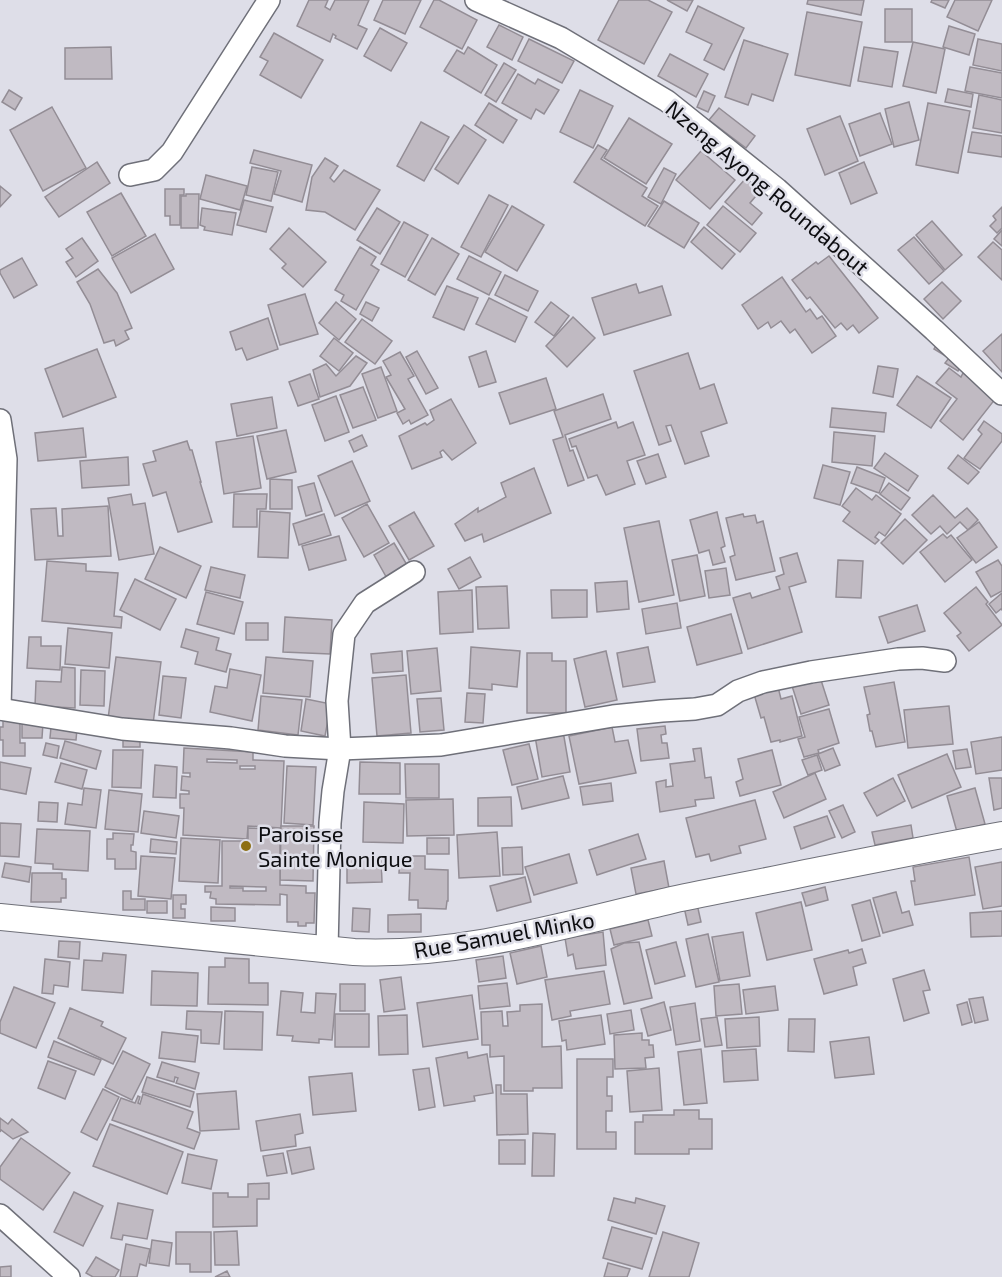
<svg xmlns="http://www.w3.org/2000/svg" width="1002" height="1277" font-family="'Exo 2',sans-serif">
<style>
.building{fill:#c0bac2;stroke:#938d95;stroke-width:1.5;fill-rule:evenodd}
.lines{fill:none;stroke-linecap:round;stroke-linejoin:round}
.minor-casing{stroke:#6f7079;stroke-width:24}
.tertiary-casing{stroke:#6f7079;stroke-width:28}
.minor{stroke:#fff;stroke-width:21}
.tertiary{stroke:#fff;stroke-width:26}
.poi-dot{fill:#8d6f12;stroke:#dedee8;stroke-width:2}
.labels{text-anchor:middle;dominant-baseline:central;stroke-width:5;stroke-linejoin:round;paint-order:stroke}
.street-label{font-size:22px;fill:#0d0d10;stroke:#dedee8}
.poi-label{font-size:22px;fill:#0d0d10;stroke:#dedee8;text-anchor:start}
</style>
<rect width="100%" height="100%" fill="#dedee8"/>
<g class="building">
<polygon points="309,0 328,0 325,7 330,10 335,0 369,0 358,25 367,29 357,49 335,38 336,36 333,34 330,42 297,26"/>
<polygon points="383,0 421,0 405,34 374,20"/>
<polygon points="434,0 439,0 477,20 462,49 420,27"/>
<polygon points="619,0 648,0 672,12 644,64 598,40"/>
<polygon points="667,0 693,0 687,11"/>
<polygon points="808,0 864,0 861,15 807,4"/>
<polygon points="932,0 949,0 945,8 931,2"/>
<polygon points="955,0 992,0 978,31 947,17"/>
<polygon points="698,6 744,28 724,70 704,60 712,44 686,32"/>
<rect x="885" y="9" width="27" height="33"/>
<polygon points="807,12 862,22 850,86 795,75"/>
<polygon points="499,25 523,37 512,60 487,47"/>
<polygon points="949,26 975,34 969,55 943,47"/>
<polygon points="380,28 407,43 391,71 364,56"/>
<polygon points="274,33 323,60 301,98 260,75 268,61 260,57"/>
<polygon points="529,39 574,61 562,83 518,61"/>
<polygon points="978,39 1002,44 1002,71 973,65"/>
<polygon points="744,40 788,54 773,101 752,94 748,105 725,97"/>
<polygon points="913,42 945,49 936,93 903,86"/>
<polygon points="111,47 112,79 65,79 65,48"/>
<polygon points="468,47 497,65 481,93 444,71 457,50 464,54"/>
<polygon points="864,47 898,52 892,87 858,81"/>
<polygon points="670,54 708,74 696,97 658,76"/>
<polygon points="504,63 516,70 496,102 485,95"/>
<polygon points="970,67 1002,73 1002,98 965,91"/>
<polygon points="518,74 535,84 538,79 559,90 544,114 536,109 531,119 502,103"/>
<polygon points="948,89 973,94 971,107 945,102"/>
<polygon points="9,90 22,98 15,110 2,102"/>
<polygon points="580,90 613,106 593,148 560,132"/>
<polygon points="704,91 715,96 708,112 697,107"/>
<polygon points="979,95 1002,100 1002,133 973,128"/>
<polygon points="909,102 919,140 894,147 885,109"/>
<polygon points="489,103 517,120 503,143 475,125"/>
<polygon points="928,103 970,111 958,173 916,165"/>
<polygon points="52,107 86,168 43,191 10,130"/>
<polygon points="719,108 755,136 746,148 709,120"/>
<polygon points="880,113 892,144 860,156 849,124"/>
<polygon points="840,116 858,161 825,175 807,129"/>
<polygon points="629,118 672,144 646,184 604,158"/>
<polygon points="421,122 449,137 424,181 397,166"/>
<polygon points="464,125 486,140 458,184 435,169"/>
<polygon points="972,132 1002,136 1002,157 968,152"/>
<polygon points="598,145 607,150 601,159 647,188 642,196 658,206 645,226 574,182"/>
<polygon points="254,150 312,165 302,202 274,194 281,171 250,163"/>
<polygon points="701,151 735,180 710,209 676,180"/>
<polygon points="325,158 338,166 330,178 334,182 344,170 380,190 355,230 325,212 306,210 312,177"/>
<polygon points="97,162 110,183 59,217 45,197"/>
<polygon points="864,162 877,193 851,204 839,173"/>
<polygon points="252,167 278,172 271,201 246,195"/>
<polygon points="664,168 676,174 661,204 648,197"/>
<polygon points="206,175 247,186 240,210 200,199"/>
<polygon points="746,178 761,190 750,203 762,213 752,225 725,202"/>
<polygon points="0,186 11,195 0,207"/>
<polygon points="165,189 184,189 184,195 180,195 180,225 170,225 170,216 165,216"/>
<polygon points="121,193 146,236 112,256 87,212"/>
<polygon points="186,194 199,194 198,228 181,228 181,196 186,196"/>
<polygon points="489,195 508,205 481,257 461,247"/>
<polygon points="244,200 273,207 266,232 237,225"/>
<polygon points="664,201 699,223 684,248 648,226"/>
<polygon points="512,206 544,225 517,271 485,252"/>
<polygon points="723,206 756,233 740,252 707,225"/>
<polygon points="1002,207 1002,228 997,233 990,226 996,220 993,216"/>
<polygon points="202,208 236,213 232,235 204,230 205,227 200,225"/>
<polygon points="377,208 400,222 380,254 357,240"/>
<polygon points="932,221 962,255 945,270 916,235"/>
<polygon points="404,222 428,235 405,277 381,264"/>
<polygon points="704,227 735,254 722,269 691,242"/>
<polygon points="289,228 326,262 303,287 282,268 286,264 270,249"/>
<polygon points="1002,230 1002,246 994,239"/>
<polygon points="155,234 174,269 131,293 112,258"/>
<polygon points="914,237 944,271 929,284 898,250"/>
<polygon points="82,238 98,261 76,277 66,262 73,258 66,249"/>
<polygon points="432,238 459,254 435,295 408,280"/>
<polygon points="993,242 1002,250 1002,280 978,257"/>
<polygon points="360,247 376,257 371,265 379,270 356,310 341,301 344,295 335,290"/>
<polygon points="469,256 501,272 489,295 457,279"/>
<polygon points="829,256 878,318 859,333 853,325 847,330 841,323 835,328 810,297 807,299 792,280 816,262 818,264"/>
<polygon points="22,258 37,285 14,298 0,273 0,270"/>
<polygon points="98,269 117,293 132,328 125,331 129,339 116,346 114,340 104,343 90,304 77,282"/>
<polygon points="505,275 538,291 528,311 495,295"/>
<polygon points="782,277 806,312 810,309 817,319 822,316 836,336 812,353 795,329 790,333 781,321 771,328 768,322 758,329 742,305"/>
<polygon points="942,282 961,301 943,319 924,299"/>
<polygon points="636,284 639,293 662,286 671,315 604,335 592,298"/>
<polygon points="447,286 478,298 464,330 433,317"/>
<polygon points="305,294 318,334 280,345 268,305"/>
<polygon points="489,298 527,317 515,342 476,324"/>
<polygon points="336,302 356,319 339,340 319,323"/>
<polygon points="366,302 379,308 372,321 360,314"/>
<polygon points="551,302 569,316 554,336 535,322"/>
<polygon points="573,317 595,338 567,367 546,346"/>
<polygon points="268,318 278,349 247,360 242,348 236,350 230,332"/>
<polygon points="362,319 392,341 375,364 345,342"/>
<polygon points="1002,334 1002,372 983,351"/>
<polygon points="334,338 353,353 339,371 320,356"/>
<polygon points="937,344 965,361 958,371 945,363 949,358 934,349"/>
<polygon points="97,349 116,397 63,417 45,369"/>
<polygon points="417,351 438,388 426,394 406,357"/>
<polygon points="486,351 496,382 479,387 469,357"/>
<polygon points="400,352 414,376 408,379 428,415 411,424 409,420 403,424 397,413 405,409 386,377 391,375 383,361"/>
<polygon points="688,353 700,389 714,384 727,423 701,432 709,456 685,464 671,425 666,426 671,441 659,445 634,371"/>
<polygon points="356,356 367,363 350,386 320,397 313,370 326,364 336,376"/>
<polygon points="878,366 898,369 893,397 873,393"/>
<polygon points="381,367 397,411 378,418 362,374"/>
<polygon points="949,368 961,377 963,373 996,398 963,440 940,421 957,399 936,383"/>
<polygon points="310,374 319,399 298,406 289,382"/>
<polygon points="917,376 951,398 931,428 897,405"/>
<polygon points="546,378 556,409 510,424 499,393"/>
<polygon points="363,387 376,420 353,428 340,395"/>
<polygon points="603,394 611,419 565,435 570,451 573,450 584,480 568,486 553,440 563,437 554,411"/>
<polygon points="336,396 349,432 325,441 312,405"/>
<polygon points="272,397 277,428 237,436 231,404"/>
<polygon points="451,399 476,443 452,460 443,450 440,452 442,457 412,469 399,436 425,423 427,425 434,420 430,410"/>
<polygon points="832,408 886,413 884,432 830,427"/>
<polygon points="984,421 1002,434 1002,441 980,469 964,458 982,434 978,430"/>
<polygon points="616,422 618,428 633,422 645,455 627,461 635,484 606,495 597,475 588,478 576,446 572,447 569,439"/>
<polygon points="83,428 86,457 38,461 35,433"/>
<polygon points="286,430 296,472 267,479 257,436"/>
<polygon points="834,432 875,436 872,466 832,462"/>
<polygon points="362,435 367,446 354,452 349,441"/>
<polygon points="253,436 261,488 224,494 216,442"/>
<polygon points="187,441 190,450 192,450 201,482 200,482 212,522 178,532 166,492 153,496 143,464 156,461 153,451"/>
<polygon points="885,453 918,476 908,491 874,468"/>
<polygon points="658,454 666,477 646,484 637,461"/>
<polygon points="958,455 979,472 968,484 948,468"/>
<polygon points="128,457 129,485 82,488 80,461"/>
<polygon points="352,461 370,501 335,516 318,476"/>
<polygon points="823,465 850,472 840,505 814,498"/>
<polygon points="857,467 885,478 879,493 851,483"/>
<polygon points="534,468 551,513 484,542 482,534 465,541 455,524 478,508 478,512 506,497 501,483"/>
<polygon points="270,479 292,480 292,509 270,509"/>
<polygon points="314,483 322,511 306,516 298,487"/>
<polygon points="889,483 910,498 901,510 880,494"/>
<polygon points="856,488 872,500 876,495 901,514 885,536 879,532 875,537 879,540 875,544 843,521 850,512 842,506"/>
<polygon points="131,494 133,505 145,503 154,554 119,560 108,498"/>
<polygon points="234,494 267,494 266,509 257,509 257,527 233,527"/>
<polygon points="933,495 955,518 967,508 978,520 968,530 960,522 947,534 940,526 931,534 912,515"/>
<polygon points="367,504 389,543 364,557 342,518"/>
<polygon points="108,506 111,556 35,560 31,509 56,508 58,536 63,536 62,509"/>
<polygon points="260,511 290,513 288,558 258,557"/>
<polygon points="414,512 434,546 409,560 389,526"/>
<polygon points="717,512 725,546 721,548 725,562 713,565 709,550 699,553 690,520"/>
<polygon points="324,514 331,535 299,545 293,524"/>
<polygon points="743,514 744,517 755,515 757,523 763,521 775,571 736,580 730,557 735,555 726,518"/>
<polygon points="905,519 927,540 903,564 881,543"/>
<polygon points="659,521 674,595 639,602 624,528"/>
<polygon points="979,522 997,547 976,563 957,538"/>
<polygon points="943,534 947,538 951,535 972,560 945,582 920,552"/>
<polygon points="339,536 346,560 309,570 302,546"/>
<polygon points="394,543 410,570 389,582 374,555"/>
<polygon points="160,547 201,566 186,598 145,579"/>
<polygon points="797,553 806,582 789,587 802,632 748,649 733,598 750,593 752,598 780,589 776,577 784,574 780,558"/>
<polygon points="697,555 705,596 680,601 672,560"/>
<polygon points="470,557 481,577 459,589 448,569"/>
<polygon points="838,560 863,561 861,598 836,597"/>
<polygon points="998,560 1002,566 1002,591 991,597 976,572"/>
<polygon points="47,561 86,564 86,571 118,573 114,616 122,617 121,628 42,621"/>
<polygon points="211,567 245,575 240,598 205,590"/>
<polygon points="726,568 730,595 709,598 705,571"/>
<polygon points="135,579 176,599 160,630 120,610"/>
<polygon points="627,581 629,609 597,612 595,583"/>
<polygon points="507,586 509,628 478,629 476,587"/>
<polygon points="976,587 988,602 986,604 1002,625 969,651 957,636 961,633 944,613"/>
<polygon points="472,590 473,632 440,634 438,592"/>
<polygon points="551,590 587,590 587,617 552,618"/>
<polygon points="206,592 243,602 234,634 197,624"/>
<polygon points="1002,593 1002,610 1001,609 996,613 989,604"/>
<polygon points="677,603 681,628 646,634 642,609"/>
<polygon points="917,605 925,631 888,643 879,617"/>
<polygon points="731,614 742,653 697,665 687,627"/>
<polygon points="285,617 332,620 330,654 283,652"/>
<rect x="246" y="623" width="22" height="17"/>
<polygon points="68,628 112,633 109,668 65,664"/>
<polygon points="186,629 219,638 216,650 231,654 226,672 195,664 198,652 181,647"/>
<polygon points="29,637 41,637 41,646 61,646 60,670 27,668"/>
<polygon points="471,647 520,651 517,687 492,684 492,690 469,688"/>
<polygon points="648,647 655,682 623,687 617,653"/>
<polygon points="437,648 441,691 411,694 407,651"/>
<polygon points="402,651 403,671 373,673 371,654"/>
<polygon points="606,651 617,700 585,707 574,659"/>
<polygon points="527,653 552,653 552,661 566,661 566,713 527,713"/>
<polygon points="116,657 161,662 153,724 108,719"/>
<polygon points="266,657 313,661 310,697 263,693"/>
<polygon points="62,667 75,668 75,708 35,706 36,681 61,682"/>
<polygon points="230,669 261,675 252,721 210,712 215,686 227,688"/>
<polygon points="81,670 105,671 104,706 80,705"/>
<polygon points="406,675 411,733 377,736 372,678"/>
<polygon points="163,676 186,678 181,718 159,715"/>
<polygon points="820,677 829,705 801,714 792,686"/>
<polygon points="894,682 905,742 876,747 872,731 870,731 867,715 870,714 864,687"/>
<polygon points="778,687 781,699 792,696 802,736 780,742 780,740 771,742 764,717 761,718 754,694"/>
<polygon points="467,693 485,694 483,723 465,722"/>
<polygon points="261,696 302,700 298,735 258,730"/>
<polygon points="441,698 444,730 420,732 417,699"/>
<polygon points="306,699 331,704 325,736 301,731"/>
<polygon points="949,706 953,744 908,748 904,710"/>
<polygon points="829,709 839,743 818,750 819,753 804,757 798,739 805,737 799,717"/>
<polygon points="3,719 20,719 20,743 25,743 25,756 3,756 3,740 0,740 0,727 3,727"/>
<polygon points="22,723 43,723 42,738 22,738"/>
<polygon points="665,726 666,734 661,735 662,743 667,743 669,758 641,761 637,729"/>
<polygon points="51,727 77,729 76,740 50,738"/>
<polygon points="612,727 615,742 628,740 636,773 579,784 569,736"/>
<polygon points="563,731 570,772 542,777 535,736"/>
<rect x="123" y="734" width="17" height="13"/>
<polygon points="1002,737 1002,770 976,774 971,742"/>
<polygon points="65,741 101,751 96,769 60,758"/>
<polygon points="46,743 59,746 57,758 43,755"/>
<polygon points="529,744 538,779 512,785 503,750"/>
<path d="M184,748l69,4v8l31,1 -3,67 -33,-2 -1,13 -64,-4 1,-27h-4v-14h9v-3l-8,-1 1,-14 8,1v-4h-7zM207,759l30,1v3l-30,-1zM240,766h15v3h-15z"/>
<polygon points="701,748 705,778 711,777 714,798 695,800 696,806 660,812 656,782 666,780 666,787 673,786 670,764 695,761 693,749"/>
<polygon points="833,748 840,765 825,771 818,754"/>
<polygon points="967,749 971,767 956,769 953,751"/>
<polygon points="113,750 143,750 141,788 112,787"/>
<polygon points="772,750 781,785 740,796 736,782 743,779 738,759"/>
<polygon points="947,754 961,787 912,808 898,775"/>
<polygon points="817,755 822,770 808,775 802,760"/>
<polygon points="0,762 31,768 26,794 0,789"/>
<polygon points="360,762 400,763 400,794 359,794"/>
<polygon points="61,763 87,770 82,789 55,782"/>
<polygon points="405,764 439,764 439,798 406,798"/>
<polygon points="155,765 177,767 176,798 153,797"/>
<polygon points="287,766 316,767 313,825 284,823"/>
<polygon points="815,773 826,799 784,818 773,792"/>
<polygon points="563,776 569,798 522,809 517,787"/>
<polygon points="893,778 905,801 877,816 864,793"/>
<polygon points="989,778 1002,778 1002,808 994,810"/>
<polygon points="611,783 613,801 583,805 580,787"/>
<polygon points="84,788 101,790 96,828 65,824 68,803 82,805"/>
<polygon points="975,788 985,824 957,832 947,796"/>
<polygon points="109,790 142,794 138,832 105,829"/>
<polygon points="511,797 512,826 478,826 478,798"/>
<polygon points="453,799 454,835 407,836 406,800"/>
<polygon points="755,800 766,839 739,846 741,853 729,856 711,861 709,854 696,857 686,818"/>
<polygon points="39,802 58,803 57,822 38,821"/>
<polygon points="364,802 404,804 403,843 363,842"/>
<polygon points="843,805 855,832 842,838 829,811"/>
<polygon points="144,811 179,816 176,838 141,833"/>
<polygon points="827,816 835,837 801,849 794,827"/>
<polygon points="0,823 21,824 19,857 0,856"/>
<polygon points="911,825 913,838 875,845 872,832"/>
<polygon points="281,826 314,826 313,881 280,880"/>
<path d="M248,828l32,1v56l26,1v7h9l-1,30h-8v3h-8v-4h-11v-27l-7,-1v11l-64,-1v-5l-6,-1 1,-6h-6v-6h17v-45h26zM230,886l36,1v4h-23v-3h-13z"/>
<polygon points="37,829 90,831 88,871 53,869 53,864 35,863"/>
<polygon points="497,832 500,876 459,878 457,835"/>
<polygon points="113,833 134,834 133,845 131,845 131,851 136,852 136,869 115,869 115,859 107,859 107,839 113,839"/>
<polygon points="638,834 646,859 597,875 589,850"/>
<polygon points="181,838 220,840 218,883 179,881"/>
<rect x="427" y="838" width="22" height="16"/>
<polygon points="151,839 177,842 176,854 150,852"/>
<polygon points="522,847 523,874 503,875 502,848"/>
<polygon points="569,854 577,883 534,895 525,867"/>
<polygon points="141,856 175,858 171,899 138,896"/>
<polygon points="400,856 425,856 425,869 448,870 448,901 447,901 446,909 418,908 418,900 409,900 410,873 399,873"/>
<polygon points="381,857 382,882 347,883 347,858"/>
<polygon points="969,857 975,895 915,905 911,881 915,881 913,867"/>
<polygon points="664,861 669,888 636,894 631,868"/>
<polygon points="1002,862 1002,906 983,909 975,867"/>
<polygon points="5,863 31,867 29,882 2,877"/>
<polygon points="32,873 62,873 62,879 66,879 66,898 61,898 61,902 31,902"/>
<polygon points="525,877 531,902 497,911 490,886"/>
<polygon points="825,887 828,900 806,906 802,893"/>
<polygon points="123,891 131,891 131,899 145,899 145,910 123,910"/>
<polygon points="896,892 902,913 909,911 913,925 883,933 873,898"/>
<polygon points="173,895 186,895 186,904 181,904 181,909 185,909 185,918 173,918"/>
<polygon points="870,900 880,936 862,941 852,905"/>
<rect x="147" y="901" width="20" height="12"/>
<polygon points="801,902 812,950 767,960 756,913"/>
<polygon points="697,904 701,922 688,925 684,907"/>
<polygon points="211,907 235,908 235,921 211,921"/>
<polygon points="353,908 370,909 369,932 352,931"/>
<polygon points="1002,911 1002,936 971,937 970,913"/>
<polygon points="421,914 421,932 388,932 388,915"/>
<polygon points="648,920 652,936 614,945 610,929"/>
<polygon points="603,932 606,965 576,969 573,954 568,956 565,938"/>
<polygon points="743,932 750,976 720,981 712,937"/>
<polygon points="708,934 719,982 696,987 686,939"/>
<polygon points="59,941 80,942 79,959 58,957"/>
<polygon points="639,942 652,998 624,1004 611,949 624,943"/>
<polygon points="676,942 685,976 655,984 646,950"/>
<polygon points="541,946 547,977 517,984 510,953"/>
<polygon points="862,949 866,963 853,967 857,985 824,994 814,959 848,950 849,953"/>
<polygon points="103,953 126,955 123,993 82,990 84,960 102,961"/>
<polygon points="503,956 506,978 479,982 476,960"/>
<polygon points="225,958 249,959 249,983 268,983 268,1005 208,1004 209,967 225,967"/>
<polygon points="45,959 70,962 68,987 54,985 53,994 42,993"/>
<polygon points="924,970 930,990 923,991 929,1013 904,1021 893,979"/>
<polygon points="152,971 198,973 197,1006 151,1005"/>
<polygon points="604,971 610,1004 570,1011 571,1016 552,1020 545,980"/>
<polygon points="401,977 405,1009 384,1012 380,980"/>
<polygon points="507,983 510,1006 480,1009 478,986"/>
<rect x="340" y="984" width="25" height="27"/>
<polygon points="739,984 742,1014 716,1016 714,986"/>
<polygon points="775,986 778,1010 746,1014 743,990"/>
<polygon points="14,987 55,1003 36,1048 0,1033 0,1022"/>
<polygon points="281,991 303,993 301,1012 315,1013 316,993 336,994 332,1040 319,1039 319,1043 292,1041 293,1036 277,1035"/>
<polygon points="472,995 478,1039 423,1047 417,1003"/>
<polygon points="983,997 988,1020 975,1023 969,999"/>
<polygon points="664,1002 671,1030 648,1036 641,1009"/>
<polygon points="967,1002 972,1022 962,1025 957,1005"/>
<polygon points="695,1003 700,1041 676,1045 670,1007"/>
<polygon points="542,1004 542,1047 561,1046 562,1088 533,1088 533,1091 504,1091 504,1056 490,1057 490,1045 482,1045 481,1012 502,1011 503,1026 508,1026 507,1012 520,1011 520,1005"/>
<polygon points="70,1008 103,1022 101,1026 126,1038 113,1064 58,1038"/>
<polygon points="631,1010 634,1030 610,1034 607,1014"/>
<polygon points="187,1011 222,1012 219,1044 201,1043 201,1030 186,1029"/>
<polygon points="225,1011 263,1012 262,1050 224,1049"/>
<rect x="335" y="1014" width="34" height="33"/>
<polygon points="407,1015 408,1054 379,1055 378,1016"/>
<polygon points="601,1015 605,1044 567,1050 566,1040 562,1041 559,1021"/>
<polygon points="717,1017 722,1045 705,1047 701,1019"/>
<polygon points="759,1017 760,1046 727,1048 725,1019"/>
<polygon points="789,1019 815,1019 814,1052 788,1051"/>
<polygon points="162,1032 198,1036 195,1062 159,1058"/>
<polygon points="642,1033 642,1040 649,1040 649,1045 653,1045 654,1057 645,1058 646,1068 615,1069 614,1035"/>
<polygon points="869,1037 874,1074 835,1078 830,1042"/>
<polygon points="54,1041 101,1060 94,1075 48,1057"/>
<polygon points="701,1049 707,1103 684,1105 678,1052"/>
<polygon points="756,1049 758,1080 724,1082 722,1051"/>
<polygon points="123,1051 150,1064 132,1100 105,1087"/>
<polygon points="467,1052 468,1058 487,1054 493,1093 474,1096 475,1101 444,1106 436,1058"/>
<polygon points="577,1059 613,1059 613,1077 607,1077 607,1096 612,1096 612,1111 606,1111 606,1132 616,1132 616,1149 577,1149"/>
<polygon points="48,1061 76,1071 65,1099 38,1088"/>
<polygon points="162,1062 199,1073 195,1089 176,1083 178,1078 175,1077 174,1082 157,1077"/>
<polygon points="429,1068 435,1107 419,1110 413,1070"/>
<polygon points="659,1068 662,1110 630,1112 627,1071"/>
<polygon points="352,1073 356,1111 313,1115 309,1077"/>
<polygon points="147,1077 194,1092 190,1107 142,1092"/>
<polygon points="496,1085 501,1085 501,1094 527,1094 528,1134 497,1135"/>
<polygon points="103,1089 119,1097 97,1140 81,1132"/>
<polygon points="236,1091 239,1129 200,1131 197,1094"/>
<polygon points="143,1094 193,1112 187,1128 200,1133 194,1149 112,1120 121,1098 135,1103 138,1096 140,1097 138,1103 140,1104"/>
<polygon points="674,1110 699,1110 699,1119 712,1119 712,1149 689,1149 689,1154 635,1154 635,1122 643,1122 643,1115 674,1115"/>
<polygon points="300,1114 303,1133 295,1135 296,1146 261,1151 256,1121"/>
<polygon points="0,1118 8,1124 12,1119 28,1132 13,1139 1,1130 0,1132"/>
<polygon points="110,1124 183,1152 167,1194 93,1166"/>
<polygon points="533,1133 555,1134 554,1176 532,1176"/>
<polygon points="21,1138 70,1173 43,1210 0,1179 0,1167"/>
<rect x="499" y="1140" width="26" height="24"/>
<polygon points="310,1147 314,1169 292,1174 287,1151"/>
<polygon points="283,1153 287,1173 267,1176 263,1156"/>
<polygon points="188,1154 217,1160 211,1189 182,1183"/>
<polygon points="269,1183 269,1199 257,1199 257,1226 213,1227 213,1193 228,1193 228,1197 248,1197 248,1184"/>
<polygon points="74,1192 103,1206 83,1246 54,1232"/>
<polygon points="614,1198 635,1203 636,1198 665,1206 656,1234 608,1220"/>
<polygon points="118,1203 153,1210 147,1239 123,1235 122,1240 111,1238"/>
<polygon points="612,1227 652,1238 642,1269 603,1258"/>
<polygon points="237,1231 239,1265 215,1265 214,1232"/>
<polygon points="176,1232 211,1232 211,1272 190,1272 190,1264 176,1264"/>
<polygon points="663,1232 699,1243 689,1277 649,1277"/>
<polygon points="152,1240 172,1243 169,1266 149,1263"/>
<polygon points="126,1244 150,1249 146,1266 140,1264 137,1277 120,1277"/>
<polygon points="96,1257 119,1270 115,1277 93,1277 86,1273"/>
<polygon points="608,1263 630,1269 627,1277 604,1277"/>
<polygon points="11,1266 11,1277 0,1277 0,1267"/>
<polygon points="227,1271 230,1277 215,1277"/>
</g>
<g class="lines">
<defs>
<g id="minor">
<polyline points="476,0 561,38 667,101 777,189 934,330 1002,394"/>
<polyline points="130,175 154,170 172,152 269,0"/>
<polyline points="0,420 6,459 0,709"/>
<polyline points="0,709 122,729 231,738 285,746 340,749 441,745 613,716 662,711 695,709 717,705 738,691 763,682 811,672 898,659 922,658 945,661"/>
<polyline points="327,949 330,823 333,791 340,749 337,701 344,634 365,603 414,572"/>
<polyline points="0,1215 69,1277"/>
</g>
<path id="tertiary" d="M0,917l354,35c107,5 214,-28 318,-52 42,-9 86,-17 129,-26 67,-13 134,-27 201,-39"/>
</defs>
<use href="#minor" class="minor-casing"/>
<use href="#tertiary" class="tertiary-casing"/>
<use href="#minor" class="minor"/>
<use href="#tertiary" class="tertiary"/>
</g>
<circle class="poi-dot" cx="246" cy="846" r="6"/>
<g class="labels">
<g class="street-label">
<text transform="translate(768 187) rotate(40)">Nzeng Ayong Roundabout</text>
<text transform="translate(504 934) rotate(-10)">Rue Samuel Minko</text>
</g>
<g class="poi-label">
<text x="258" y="833">Paroisse<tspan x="258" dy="25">Sainte Monique</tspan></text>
</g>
</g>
</svg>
